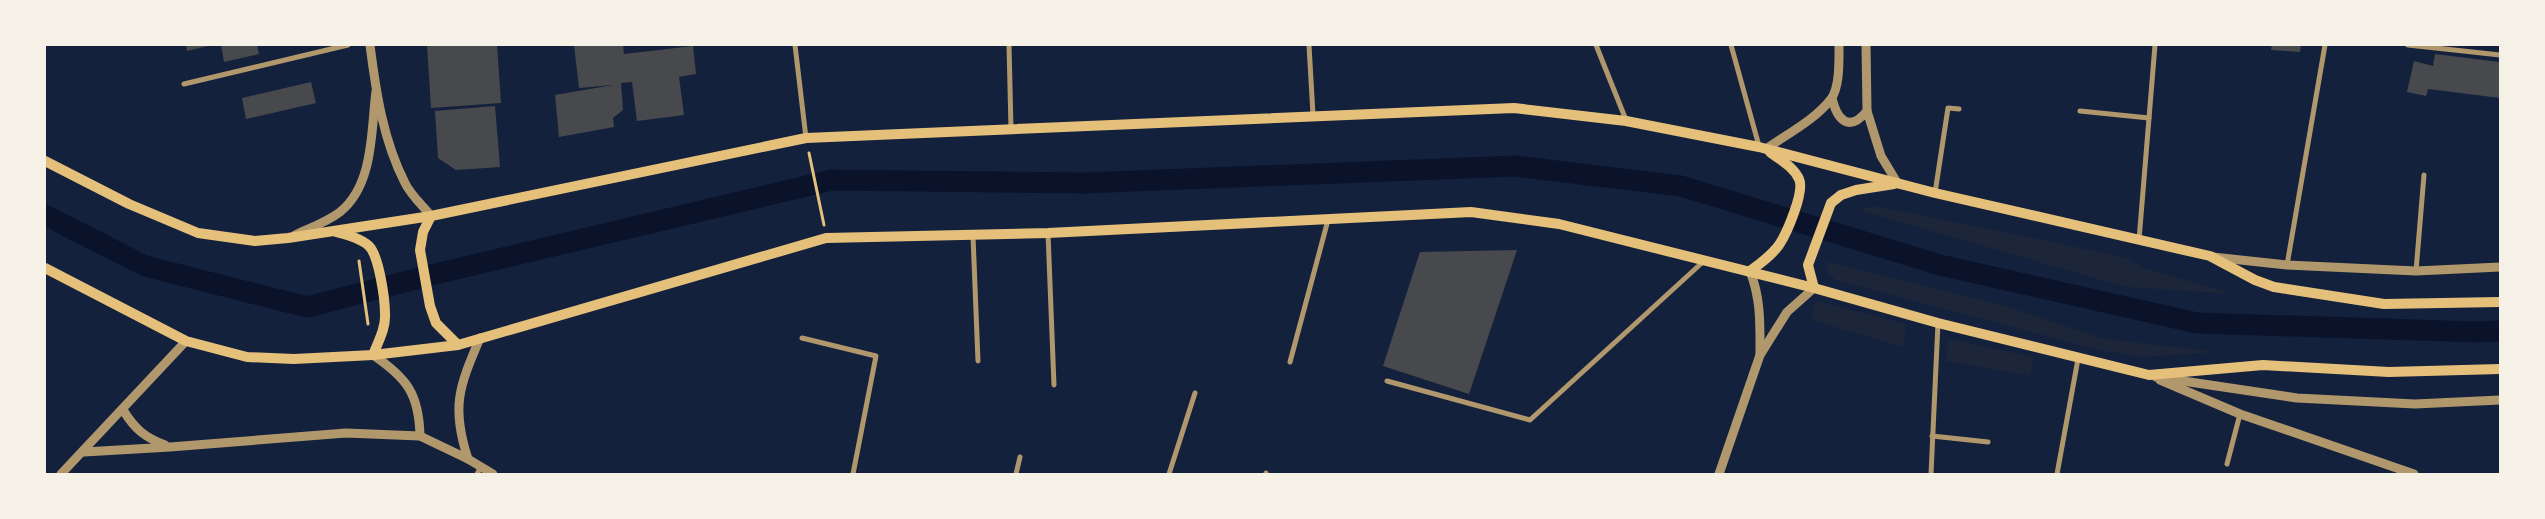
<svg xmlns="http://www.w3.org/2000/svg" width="2545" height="519" font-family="Arial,sans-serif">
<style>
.green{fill:#1d2539}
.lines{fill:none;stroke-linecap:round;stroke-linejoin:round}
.canal{stroke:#0b132b;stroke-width:21}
.building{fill:#48494c}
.path{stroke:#e5c07b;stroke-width:3}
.minor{stroke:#b1986c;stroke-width:5}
.tertiary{stroke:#b1986c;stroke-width:9}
.secondary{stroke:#e5c07b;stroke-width:10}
</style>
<rect width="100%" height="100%" fill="#14213d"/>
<g class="green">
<polygon points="1876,206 2124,257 2144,268 2233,294 2126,287 1858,210"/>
<polygon points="1827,262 1999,304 2104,339 2218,352 2142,357 2099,350 1835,280 1828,272"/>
<polygon points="1816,301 1906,324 1903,347 1811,320"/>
<polygon points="1949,339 2033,357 2031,376 1946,361"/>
</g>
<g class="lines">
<polyline class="canal" points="45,215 145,266 307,307 431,275 832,180 1084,183 1515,166 1681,186 1940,265 2197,323 2478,332 2500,331"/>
</g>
<g class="building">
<polygon points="186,45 208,45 208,46 187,51"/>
<polygon points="221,45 257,45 259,54 224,62"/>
<polygon points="427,45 497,45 501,103 431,108"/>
<polygon points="574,45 623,45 624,54 693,46 696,74 679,77 684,115 637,121 632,82 621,83 623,110 613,118 614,127 559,137 555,95 613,85 579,88"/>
<polygon points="2272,45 2301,45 2300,52 2271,50"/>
<polygon points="2435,54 2500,62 2500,98 2428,89 2426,96 2407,92 2414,61 2433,66"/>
<polygon points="311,82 316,103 246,119 242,98"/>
<polygon points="495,106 500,167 456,170 438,158 435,111"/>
<polygon points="1517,250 1469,394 1383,366 1420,252"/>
</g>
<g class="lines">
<g class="path">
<polyline points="809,153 824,225"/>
<polyline points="359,261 368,324"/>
</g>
<g class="minor">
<polyline points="795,45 806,138"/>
<polyline points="1009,45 1011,129"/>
<polyline points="1309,45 1313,115"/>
<polyline points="1596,45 1626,120"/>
<polyline points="1731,45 1759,146"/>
<polyline points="2408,45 2500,55"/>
<polyline points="184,84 348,45"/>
<polyline points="2080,111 2149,118"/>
<polyline points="1935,193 1948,108 1959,109"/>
<polyline points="1048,233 1054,385"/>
<polyline points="973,236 978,361"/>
<polyline points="2139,240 2155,45"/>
<polyline points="2287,265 2325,45"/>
<polyline points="2416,271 2424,175"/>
<polyline points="802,338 876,356 853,474"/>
<polyline points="1290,362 1328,220"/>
<polyline points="1387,381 1530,420 1705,260"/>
<polyline points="1932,436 1988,442"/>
<polyline points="2227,464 2240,414"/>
<polyline points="477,474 481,467"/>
<polyline points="1016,474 1020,457"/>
<polyline points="1169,474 1195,393"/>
<polyline points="1266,474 1266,473"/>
<polyline points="1931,474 1938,323"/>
<polyline points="2057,474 2078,359"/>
</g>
<g class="tertiary">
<path d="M370,45c6,47 13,95 35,138 5,11 17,22 26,33"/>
<polyline points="1866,45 1867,111 1881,156 1898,184"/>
<path d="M1832,98c5,22 17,35 35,13"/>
<path d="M1766,149c21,-15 49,-29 65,-50 9,-12 8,-39 8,-54"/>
<path d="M295,235c15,-7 32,-13 45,-23 34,-27 31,-82 36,-121"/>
<polyline points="2213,257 2287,265 2416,271 2500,267"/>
<path d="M1750,271c11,28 10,53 10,83"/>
<path d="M373,355c34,23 46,39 47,81"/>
<polyline points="2156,377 2297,398 2415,404 2500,400"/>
<polyline points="2160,380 2240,414 2414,474"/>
<path d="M123,410c12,19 21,27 42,35"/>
<polyline points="84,452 170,447 346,433 420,436 468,459 493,474"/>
<path d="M468,459c-17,-52 -9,-72 12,-121"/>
<polyline points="61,474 186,341"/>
<polyline points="1719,474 1760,355 1787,312 1814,288"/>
</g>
<g class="secondary">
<polyline points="45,161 129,204 198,233 255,241 288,238 431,216 806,138 1514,108 1626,121 1759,147 1935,193 2210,256 2255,280 2274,287 2384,304 2500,302"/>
<polyline points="431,216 423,232 420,250 430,306 436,323 458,345"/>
<path d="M336,232c11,3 24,6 33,14 10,10 16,53 16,68 1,14 -7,28 -12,41"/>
<polyline points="45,268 186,341 247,357 294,359 373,355 458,345 826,238 1048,233 1471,212 1559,224 1814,288 1938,323 2149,375 2263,365 2389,372 2500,369"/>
<path d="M1750,271c11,-8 21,-15 29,-26 8,-12 26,-54 20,-66 -5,-12 -19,-19 -29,-27"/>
<polyline points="1814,288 1808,265 1831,203 1841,195 1856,190 1894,184"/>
</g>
</g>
<rect width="2545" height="519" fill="none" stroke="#f6f1e7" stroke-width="92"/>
</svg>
